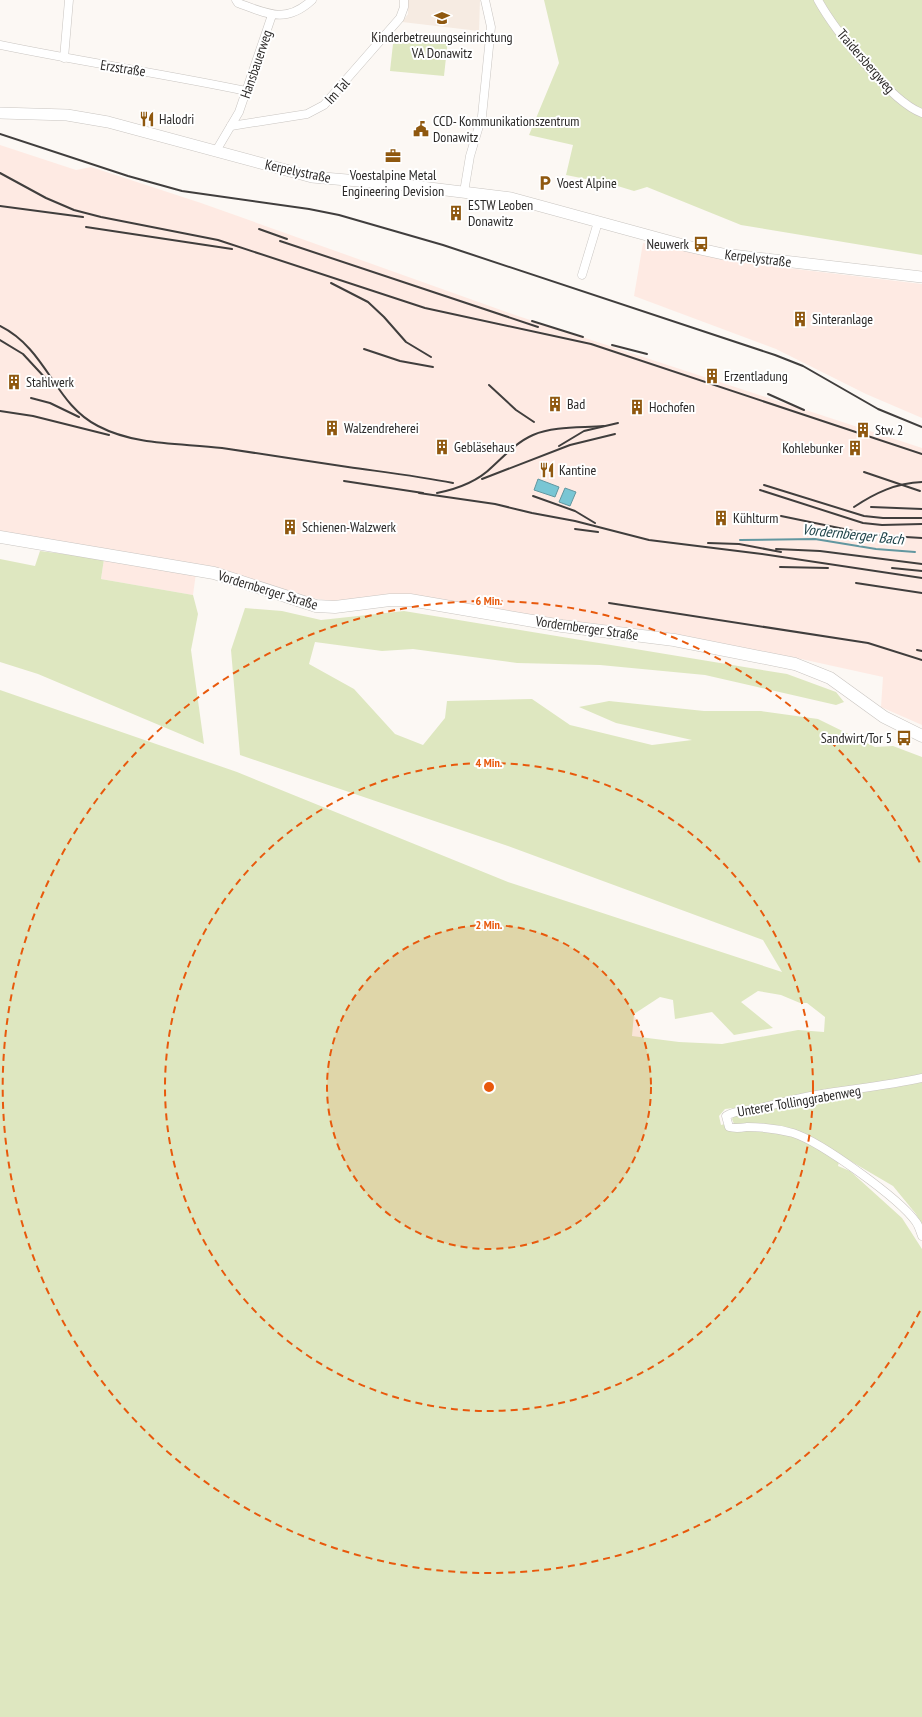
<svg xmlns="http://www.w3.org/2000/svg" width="922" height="1717" font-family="'PT Sans Narrow',sans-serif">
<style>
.industrial{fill:#feeae3}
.built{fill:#f6ebe2}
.green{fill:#dee7c0;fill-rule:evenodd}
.water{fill:#79c6d4;stroke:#6297a0}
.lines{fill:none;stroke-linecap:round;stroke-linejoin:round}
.stream{stroke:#6297a0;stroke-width:2}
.minor-casing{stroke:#c9c5c1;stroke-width:9}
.secondary-casing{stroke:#c9c5c1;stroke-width:12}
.primary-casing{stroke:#c9c5c1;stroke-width:13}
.minor{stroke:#fff;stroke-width:8}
.secondary{stroke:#fff;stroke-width:11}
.primary{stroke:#fff;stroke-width:12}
.rail{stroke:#403e3d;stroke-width:2}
.ring{fill:none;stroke:#e8590c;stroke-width:2;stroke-dasharray:7 5}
.labels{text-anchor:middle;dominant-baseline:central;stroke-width:4;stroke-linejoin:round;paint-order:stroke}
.poi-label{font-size:14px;fill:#2b2928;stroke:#fff;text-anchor:start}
.street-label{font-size:14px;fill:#2b2928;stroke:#fff}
.water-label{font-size:15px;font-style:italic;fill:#1e4349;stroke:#fff}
.centre{fill:#e8590c;stroke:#fff;stroke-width:2}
.ring-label{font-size:12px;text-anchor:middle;font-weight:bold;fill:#e8590c;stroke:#fff;stroke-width:4;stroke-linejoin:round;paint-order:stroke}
</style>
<rect width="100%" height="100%" fill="#fcf8f4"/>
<g class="industrial">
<polygon points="0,145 76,170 91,167 201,203 518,316 922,448 922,725 881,707 883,677 792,657 399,596 369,597 332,601 311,598 0,534"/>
<polygon points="643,243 687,250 711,257 787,268 922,284 922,418 866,394 776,349 634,296"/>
<polygon points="104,559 196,573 193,595 101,579"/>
</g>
<polygon class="built" points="408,0 480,0 479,31 402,22 408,14"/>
<g class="green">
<polygon points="544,0 922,0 922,255 741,225 647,187 634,191 611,184 566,175 573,145 529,135 559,63"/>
<polygon points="394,35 448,39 444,76 390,71"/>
<polygon points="40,551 104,559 101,579 193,595 198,614 191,650 204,744 38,674 0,662 0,559 35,566"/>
<path d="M245,608l37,3 39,9 83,-9 383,63 49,18 8,10 -8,3 -131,-30 -105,-10 -83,-2 -104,-14 -31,2 -67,-9 -6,22 45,25 41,45 28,11 22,-27 2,-17 85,-2 38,26 82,20 40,-5 -76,-17 -37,-16 30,-6 95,10h57l57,8 57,28 18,-1 29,11v318l-169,31 -28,3 -6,7 2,9 4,-1 64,11 15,6 35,21 -1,4 12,5 52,47 20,31v468h-922v-1027l237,82 271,110 274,90 -19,-32 -255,-94 -268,-91 -9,-105zM758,991l23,4 19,8h7l18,14 -1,15 -26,-2 -76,14 -43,-2 -47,-6 2,-22 26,-17 13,3 2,19 37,-7 22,23 39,-7 -32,-26z"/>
<polygon points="922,1081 922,1225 916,1214 893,1186 813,1139 738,1126 734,1124 732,1119 734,1115 781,1104"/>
</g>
<g class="water">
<polygon points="538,479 559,487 555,497 534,490"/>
<polygon points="565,488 576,492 570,506 559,502"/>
</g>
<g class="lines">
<polyline class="stream" points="740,540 815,539 876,549 915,552"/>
<defs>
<g id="minor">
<path d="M236,0l2,3c30,11 48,21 74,-3"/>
<path d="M818,0c16,29 73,102 104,113"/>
<path d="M0,45c82,17 165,29 246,46"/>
<polyline points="64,58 69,0"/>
<polyline points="231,126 307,114 324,105 400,18 404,7 404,0"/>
<polyline points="216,151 239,112 272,15"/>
<polyline points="464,192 470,156 482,116 491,27 485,0"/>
<polyline points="582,275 598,222"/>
<path d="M922,1078c-35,8 -71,11 -106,17 -21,3 -40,10 -60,14 -10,2 -21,1 -30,7l3,11c7,2 12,1 18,0 16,0 31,2 46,6 28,9 106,65 123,89 3,4 4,9 6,14"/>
</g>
<polyline id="secondary" points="0,113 67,115 108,122 312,177 405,185 511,198 687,246 723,254 922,277"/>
<polyline id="primary" points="0,537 214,573 316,606 335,607 390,600 410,600 562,626 674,640 795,664 830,678 884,717 922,736"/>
</defs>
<use href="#minor" class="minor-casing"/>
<use href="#secondary" class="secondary-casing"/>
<use href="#primary" class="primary-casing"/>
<use href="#minor" class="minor"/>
<use href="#secondary" class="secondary"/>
<use href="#primary" class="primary"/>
<g class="rail">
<polyline points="0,134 128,176 182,191 309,209 339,215 443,245 775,355 803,366 878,409 922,427"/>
<polyline points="0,173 46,198 74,210 101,217 218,240 425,308 591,344 922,454"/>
<polyline points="0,206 83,217"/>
<polyline points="86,227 232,249"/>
<polyline points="259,229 287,239"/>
<polyline points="280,241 538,327"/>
<polyline points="331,283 368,302 384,317 406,342 431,357"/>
<polyline points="532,321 583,337"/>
<path d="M0,326c48,24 54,78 98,100 38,20 83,17 124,22 42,6 84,13 126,19 35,5 70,9 105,16"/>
<polyline points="0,340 23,354 48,381"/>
<polyline points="612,345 647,354"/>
<polyline points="364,349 400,361 433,367"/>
<polyline points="489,385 516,410 534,422"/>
<polyline points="768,394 804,410"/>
<polyline points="31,398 50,403 79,417"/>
<polyline points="0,411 33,416 109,435"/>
<polyline points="559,446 584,431 618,423"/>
<polyline points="864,472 920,491"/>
<polyline points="482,479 570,445 615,434"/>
<polyline points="344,481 423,493"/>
<polyline points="764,485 864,516 883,518 922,518"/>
<polyline points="760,490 863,523 882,525 922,524"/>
<polyline points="419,493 495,504 532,513 575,521 649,540 762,554 922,578"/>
<path d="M437,493c20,-4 40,-11 55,-26 13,-12 25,-25 41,-32 21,-9 49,-7 71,-9"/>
<polyline points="533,496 575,511 595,523"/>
<path d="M854,507c21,-14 42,-24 68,-25"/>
<polyline points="871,507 922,509"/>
<polyline points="781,516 873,535 922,538"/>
<polyline points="575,529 598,532"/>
<polyline points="708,543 739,544 781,552"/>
<polyline points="776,549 820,551 922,564"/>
<polyline points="780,567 828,568"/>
<polyline points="892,568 922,571"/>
<polyline points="856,583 922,593"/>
<polyline points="609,603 868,643 922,660"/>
<polyline points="917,650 922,651"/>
</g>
</g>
<circle cx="489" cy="1087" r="162" fill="#e8590c" fill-opacity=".12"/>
<g class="ring">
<circle cx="489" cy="1087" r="162"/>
<circle cx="489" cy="1087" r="324"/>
<path d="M920 1311A486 486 0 1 1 920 863"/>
</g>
<defs>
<symbol id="school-bare" viewBox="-9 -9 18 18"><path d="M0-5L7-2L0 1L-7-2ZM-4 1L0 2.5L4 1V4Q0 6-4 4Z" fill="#8f580f" stroke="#fff" stroke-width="2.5" paint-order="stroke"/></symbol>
<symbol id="restaurant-bare" viewBox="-9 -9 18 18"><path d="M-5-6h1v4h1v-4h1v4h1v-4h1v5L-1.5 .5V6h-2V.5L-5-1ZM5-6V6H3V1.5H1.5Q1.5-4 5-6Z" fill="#8f580f" stroke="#fff" stroke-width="2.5" paint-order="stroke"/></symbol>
<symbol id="civic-bare" viewBox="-9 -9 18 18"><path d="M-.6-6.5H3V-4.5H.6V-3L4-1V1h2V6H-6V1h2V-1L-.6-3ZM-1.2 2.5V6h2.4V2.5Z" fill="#8f580f" stroke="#fff" stroke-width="2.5" paint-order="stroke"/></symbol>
<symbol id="office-bare" viewBox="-9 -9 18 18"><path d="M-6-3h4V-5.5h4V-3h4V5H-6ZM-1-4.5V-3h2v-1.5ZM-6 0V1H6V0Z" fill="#8f580f" stroke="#fff" stroke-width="2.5" paint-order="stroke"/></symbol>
<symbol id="parking-bare" viewBox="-9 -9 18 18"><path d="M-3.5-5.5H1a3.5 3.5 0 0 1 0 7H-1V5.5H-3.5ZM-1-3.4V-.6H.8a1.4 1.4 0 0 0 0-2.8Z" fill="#8f580f" stroke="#fff" stroke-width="2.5" paint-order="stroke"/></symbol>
<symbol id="building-bare" viewBox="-9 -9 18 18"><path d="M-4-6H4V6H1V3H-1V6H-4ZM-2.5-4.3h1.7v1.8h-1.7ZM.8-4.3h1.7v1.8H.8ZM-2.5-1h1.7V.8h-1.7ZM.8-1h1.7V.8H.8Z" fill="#8f580f" stroke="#fff" stroke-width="2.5" paint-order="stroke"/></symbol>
<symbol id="bus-bare" viewBox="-9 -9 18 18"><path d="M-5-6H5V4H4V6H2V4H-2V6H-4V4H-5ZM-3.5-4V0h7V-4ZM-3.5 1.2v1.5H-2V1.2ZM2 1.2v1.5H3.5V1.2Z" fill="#8f580f" stroke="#fff" stroke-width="2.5" paint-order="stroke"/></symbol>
</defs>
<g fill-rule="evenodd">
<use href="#school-bare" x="431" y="7" width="22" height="22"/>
<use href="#restaurant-bare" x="136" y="108" width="22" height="22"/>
<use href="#civic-bare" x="410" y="118" width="22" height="22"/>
<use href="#office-bare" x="382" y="145" width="22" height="22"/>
<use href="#parking-bare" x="534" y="172" width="22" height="22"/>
<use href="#building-bare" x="445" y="202" width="22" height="22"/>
<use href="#bus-bare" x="690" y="233" width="22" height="22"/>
<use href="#building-bare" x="789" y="308" width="22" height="22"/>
<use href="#building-bare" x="701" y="365" width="22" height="22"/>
<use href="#building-bare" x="3" y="371" width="22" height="22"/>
<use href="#building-bare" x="544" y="393" width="22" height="22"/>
<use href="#building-bare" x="626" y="396" width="22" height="22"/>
<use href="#building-bare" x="321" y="417" width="22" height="22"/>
<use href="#building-bare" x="852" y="419" width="22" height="22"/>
<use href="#building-bare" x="431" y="436" width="22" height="22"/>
<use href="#building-bare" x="844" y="437" width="22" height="22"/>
<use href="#restaurant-bare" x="536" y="459" width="22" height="22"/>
<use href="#building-bare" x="710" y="507" width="22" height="22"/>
<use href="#building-bare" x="279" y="516" width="22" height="22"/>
<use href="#bus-bare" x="893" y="727" width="22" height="22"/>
</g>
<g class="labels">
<g class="poi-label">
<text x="442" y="37" text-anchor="middle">Kinderbetreuungseinrichtung<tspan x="442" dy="16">VA Donawitz</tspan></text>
<text x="159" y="119">Halodri</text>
<text x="433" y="121">CCD- Kommunikationszentrum<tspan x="433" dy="16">Donawitz</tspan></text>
<text x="393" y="175" text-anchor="middle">Voestalpine Metal<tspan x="393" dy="16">Engineering Devision</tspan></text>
<text x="557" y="183">Voest Alpine</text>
<text x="468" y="205">ESTW Leoben<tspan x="468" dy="16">Donawitz</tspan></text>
<text x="689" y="244" text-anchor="end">Neuwerk</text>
<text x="812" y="319">Sinteranlage</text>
<text x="724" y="376">Erzentladung</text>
<text x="26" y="382">Stahlwerk</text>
<text x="567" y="404">Bad</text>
<text x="649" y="407">Hochofen</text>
<text x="344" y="428">Walzendreherei</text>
<text x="875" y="430">Stw. 2</text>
<text x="454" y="447">Gebläsehaus</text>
<text x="843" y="448" text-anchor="end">Kohlebunker</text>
<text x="559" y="470">Kantine</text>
<text x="733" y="518">Kühlturm</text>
<text x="302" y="527">Schienen-Walzwerk</text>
<text x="892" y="738" text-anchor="end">Sandwirt/Tor 5</text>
</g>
<g class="street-label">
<text transform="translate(866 61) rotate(49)">Traidersbergweg</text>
<text transform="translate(256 64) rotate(-71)">Hansbauerweg</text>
<text transform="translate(123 68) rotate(9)">Erzstraße</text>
<text transform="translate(337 91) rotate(-48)">Im Tal</text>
<text transform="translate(298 171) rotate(12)">Kerpelystraße</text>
<text transform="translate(758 258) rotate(7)">Kerpelystraße</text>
<text transform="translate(268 590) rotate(17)">Vordernberger Straße</text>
<text transform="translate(587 628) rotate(8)">Vordernberger Straße</text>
<text transform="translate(799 1101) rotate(-10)">Unterer Tollinggrabenweg</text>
</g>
<g class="water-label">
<text transform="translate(853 534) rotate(6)">Vordernberger Bach</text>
</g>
</g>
<circle cx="489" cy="1087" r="6" class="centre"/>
<g class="ring-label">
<text x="489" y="605">6 Min.</text>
<text x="489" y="767">4 Min.</text>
<text x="489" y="929">2 Min.</text>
</g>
</svg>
